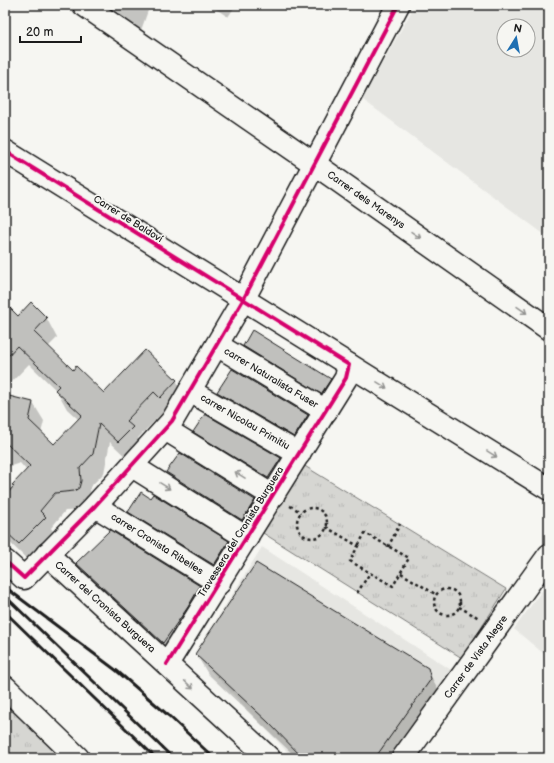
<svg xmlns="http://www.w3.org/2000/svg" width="554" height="763" font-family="'Balsamiq Sans',sans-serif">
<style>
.built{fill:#e6e6e2;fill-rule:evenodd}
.grass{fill:url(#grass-tufts);stroke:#797977}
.shadow{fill:#0003}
.building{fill:#c0c0bd;stroke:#1c1c1c}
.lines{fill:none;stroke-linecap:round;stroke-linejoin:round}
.minor-casing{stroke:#1c1c1c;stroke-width:25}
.path{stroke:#1c1c1c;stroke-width:2.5;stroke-dasharray:3 3;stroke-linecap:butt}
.minor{stroke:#f6f6f2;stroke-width:22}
.rail{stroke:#1c1c1c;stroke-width:3}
.cycleway-casing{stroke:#f6f6f2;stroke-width:6}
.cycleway{stroke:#d6006c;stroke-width:4}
.oneway{stroke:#949492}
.labels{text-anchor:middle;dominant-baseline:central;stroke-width:3.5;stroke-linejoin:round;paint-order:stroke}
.street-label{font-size:10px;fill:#1c1c1c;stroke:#f6f6f2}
</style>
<defs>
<pattern id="grass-tufts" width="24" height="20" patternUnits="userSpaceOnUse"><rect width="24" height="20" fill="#d6d6d2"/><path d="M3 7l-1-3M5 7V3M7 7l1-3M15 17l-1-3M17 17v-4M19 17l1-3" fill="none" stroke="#b7b7b4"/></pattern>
</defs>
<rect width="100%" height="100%" fill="#f6f6f2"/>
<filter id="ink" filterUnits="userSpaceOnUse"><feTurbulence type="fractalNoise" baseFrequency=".025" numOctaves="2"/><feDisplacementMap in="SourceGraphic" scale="8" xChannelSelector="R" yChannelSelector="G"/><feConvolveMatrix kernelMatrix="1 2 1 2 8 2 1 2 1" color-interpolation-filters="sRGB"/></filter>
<g filter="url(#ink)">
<g class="built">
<path d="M415,5h134v233l-187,-139zM504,26h24v24h-24z"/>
<polygon points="262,547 462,677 388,758 293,758 195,654"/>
<polygon points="549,581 549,658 514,629"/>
</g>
<g class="grass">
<polygon points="303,465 506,589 462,658 263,533"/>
<polygon points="5,703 61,758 5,758"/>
</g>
<g class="shadow">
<polygon points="95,5 150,5 139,36"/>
<polygon points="210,5 236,5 228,17"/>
<polygon points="31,304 47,319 57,338 48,347 73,371 104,395 176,380 187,399 171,416 165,410 138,438 143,446 129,460 110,442 104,473 90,487 91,501 85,510 65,511 51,528 56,536 30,562 5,538 5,500 7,502 5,494 27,471 20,463 5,468 5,396 33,403 44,421 41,433 54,446 79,420 67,409 57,391 29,364 5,389 5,305 18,317"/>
<polygon points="244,346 330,380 339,395 330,408 253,361"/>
<polygon points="218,392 307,416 316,431 303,451 227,407"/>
<polygon points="194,432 280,459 289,474 277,493 203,447"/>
<polygon points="177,457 254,500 263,515 251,535 176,488 167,473"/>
<polygon points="129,512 228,542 237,557 222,579 138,527"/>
<polygon points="77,564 199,587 210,606 174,662 88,583"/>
<polygon points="196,654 427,669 438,689 442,699 399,758 297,758 208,674"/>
</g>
<g class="building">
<polygon points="31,302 47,318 34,332 73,370 76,366 104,393 145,350 177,380 160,398 154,392 126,421 133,427 118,442 99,424 93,454 80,468 81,481 79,488 74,491 55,493 40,511 46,517 19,544 5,531 5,496 14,486 12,485 30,466 5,442 5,395 33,402 29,420 54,444 82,415 55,390 59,386 17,346 5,359 5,303 18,316"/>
<polygon points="252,330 331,379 321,394 243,346"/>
<polygon points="232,369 308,415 294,437 217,392"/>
<polygon points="205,414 281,458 268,478 193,432"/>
<polygon points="180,453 255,500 242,520 166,472"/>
<polygon points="141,492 150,498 153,494 229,541 214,565 128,512"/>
<polygon points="110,530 200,586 188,607 163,643 76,563"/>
<polygon points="256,563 428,668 431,679 375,758 303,758 268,722 195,654"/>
</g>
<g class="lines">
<defs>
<g id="minor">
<polyline points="84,5 316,165 549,329"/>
<polyline points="5,151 549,489"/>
<polyline points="217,345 326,411"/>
<polyline points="190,391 299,454"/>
<polyline points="165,429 273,496"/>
<polyline points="132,466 247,538"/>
<polyline points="95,506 219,583"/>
<polyline points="47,554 269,758"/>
<polyline points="5,561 24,578 95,506 172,421 243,300 398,5"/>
<polyline points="167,664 346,378 349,365"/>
<polyline points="5,687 78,758"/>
<polyline points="403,758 549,555"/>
</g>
</defs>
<use href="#minor" class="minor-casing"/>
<g class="path">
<polyline points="290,506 301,512"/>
<circle cx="312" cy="523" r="15"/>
<polyline points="326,527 358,546 350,561 370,573"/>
<polyline points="388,547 400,524"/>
<polyline points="401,573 435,594"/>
<circle cx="447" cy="602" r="13"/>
<polyline points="357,593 370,573 393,586 409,558 365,533 358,546"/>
<polyline points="459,607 479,618"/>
</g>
<use href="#minor" class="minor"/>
<g class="rail">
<polyline points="5,587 117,671 169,716 214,758"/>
<polyline points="5,596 173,758"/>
<polyline points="5,612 156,758"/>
</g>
<defs>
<g id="cycleway">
<polyline points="5,151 349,365 346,378 167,664"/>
<polyline points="5,561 24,578 95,506 172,421 243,300 398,5"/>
</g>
</defs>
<use href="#cycleway" class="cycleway-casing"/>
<use href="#cycleway" class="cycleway"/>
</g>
<defs><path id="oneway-shaft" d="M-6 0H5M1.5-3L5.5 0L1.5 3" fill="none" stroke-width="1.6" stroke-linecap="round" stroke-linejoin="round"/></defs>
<g class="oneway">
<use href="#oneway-shaft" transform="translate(416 235) rotate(35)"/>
<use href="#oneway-shaft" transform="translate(522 310) rotate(35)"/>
<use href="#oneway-shaft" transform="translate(382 385) rotate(32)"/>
<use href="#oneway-shaft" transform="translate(492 454) rotate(32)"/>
<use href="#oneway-shaft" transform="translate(240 475) rotate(-148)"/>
<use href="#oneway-shaft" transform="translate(165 486) rotate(32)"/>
<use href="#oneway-shaft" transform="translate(189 685) rotate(43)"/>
</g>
</g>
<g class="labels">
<g class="street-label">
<text transform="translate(366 200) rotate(35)">Carrer dels Marenys</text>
<text transform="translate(128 219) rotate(32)">Carrer de Baldoví</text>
<text transform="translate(271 378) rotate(31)">carrer Naturalista Fuser</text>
<text transform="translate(245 422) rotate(30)">carrer Nicolau Primitiu</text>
<text transform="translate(241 532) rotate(-58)">Travessera del Cronista Burguera</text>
<text transform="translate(157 544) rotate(32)">carrer Cronista Ribelles</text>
<text transform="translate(105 607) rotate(42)">Carrer del Cronista Burguera</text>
<text transform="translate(476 657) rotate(-54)">Carrer de Vista Alegre</text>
</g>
</g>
<rect width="554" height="763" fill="none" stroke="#f6f6f2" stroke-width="20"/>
<rect x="10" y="10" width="534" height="743" fill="none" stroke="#1c1c1c" stroke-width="1.5" filter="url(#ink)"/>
<g transform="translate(516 38) rotate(11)"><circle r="19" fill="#f6f6f2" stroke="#9f9f9c"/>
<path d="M0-3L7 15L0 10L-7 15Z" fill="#1f6fb2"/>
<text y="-6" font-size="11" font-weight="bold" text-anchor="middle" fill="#1c1c1c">N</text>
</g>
<path d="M20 36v6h61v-6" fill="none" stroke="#1c1c1c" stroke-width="2"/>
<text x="26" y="36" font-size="12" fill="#1c1c1c" stroke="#f6f6f2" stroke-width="3" paint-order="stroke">20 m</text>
</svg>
